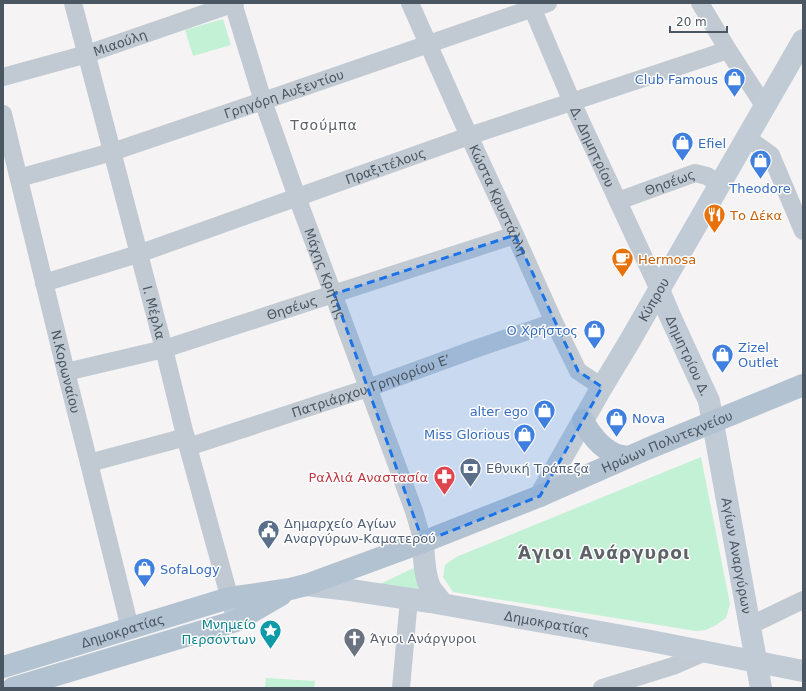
<svg xmlns="http://www.w3.org/2000/svg" width="806" height="691" font-family="'DejaVu Sans',sans-serif">
<style>
.green{fill:#c3f1d5}
.lines{fill:none;stroke-linecap:round;stroke-linejoin:round}
.street{stroke:#c1cad2;stroke-width:18}
.secondary{stroke:#c1cbd6;stroke-width:22}
.primary{stroke:#b3c2d1;stroke-width:22}
.marked{fill:#1a73e8;fill-opacity:0.2;stroke:#1a73e8;stroke-width:3;stroke-dasharray:8 5;stroke-linejoin:round}
.labels{text-anchor:middle;dominant-baseline:central;stroke-width:3;stroke-linejoin:round;paint-order:stroke}
.street-label{font-size:13px;fill:#4a5661;stroke:#fff}
.shop-label{font-size:13px;fill:#366cbe;stroke:#fff;text-anchor:end}
.food-label{font-size:13px;fill:#c56008;stroke:#fff;text-anchor:start}
.service-label{font-size:13px;fill:#4e5e75;stroke:#fff;text-anchor:start}
.health-label{font-size:13px;fill:#be3a42;stroke:#fff;text-anchor:end}
.culture-label{font-size:13px;fill:#0d838f;stroke:#fff;text-anchor:end}
.worship-label{font-size:13px;fill:#5b616d;stroke:#fff;text-anchor:start}
.neighbourhood-label{font-size:14px;letter-spacing:1px;fill:#5f6368;stroke:#fff}
.district-label{font-size:17px;font-weight:bold;letter-spacing:1px;fill:#5f6368;stroke:#fff}
</style>
<rect width="100%" height="100%" fill="#f5f3f3"/>
<g class="green">
<polygon points="223,19 231,45 193,56 185,30"/>
<polygon points="701,457 730,604 726,618 716,625 706,630 696,631 453,592 443,577 445,565 456,557"/>
<polygon points="420,565 428,593 378,585"/>
<polygon points="266,678 315,681 314,688 265,688"/>
</g>
<g class="lines">
<g class="street">
<path id="s1" d="M73,3l91,346 24,98 48,174"/>
<path id="s2" d="M233,3l30,98 34,96 117,314 9,31"/>
<path id="s3" d="M410,3l59,133 46,99 39,87 24,49 24,16"/>
<path id="s4" d="M530,3l42,99 87,188"/>
<polyline points="700,3 728,50 765,107"/>
<path id="s5" d="M3,77l84,-23 148,-51"/>
<path id="s6" d="M3,114l63,258 23,91 41,165"/>
<polyline points="747,138 771,155 803,231"/>
<path id="s7" d="M19,178l93,-26 151,-51 285,-98"/>
<path id="s8" d="M618,201l77,-28 12,3 13,9"/>
<path id="s9" d="M44,283l94,-29 331,-118 259,-86"/>
<path id="s10" d="M66,372l98,-23 351,-114"/>
<path id="s11" d="M188,447l180,-59 107,-39 79,-27"/>
<polyline points="89,463 186,437"/>
<polyline points="749,626 803,600"/>
<polyline points="401,688 409,599"/>
<polyline points="602,688 673,666 705,652"/>
</g>
<g class="secondary">
<path id="s12" d="M659,290l11,26 39,85 52,287"/>
<path id="s13" d="M540,496l62,-109 26,-43 31,-54 144,-250"/>
<path d="M423,542c1,14 1,34 8,47 4,5 8,10 12,15"/>
<path id="s14" d="M306,585l44,5 80,12 221,39 152,30"/>
</g>
<g class="primary">
<path d="M583,420c6,13 18,28 32,34 4,2 8,2 12,3"/>
<path id="s15" d="M3,667l226,-69 61,-9 16,-4 117,-43 117,-46 107,-47 156,-64"/>
<polyline points="13,688 236,621 281,595"/>
</g>
</g>
<path class="marked" d="M515,235l63,136 24,16 -62,109 -117,46 -89,-248z"/>
<defs>
<symbol id="shop-pin" viewBox="-11 -11 22 30"><path d="M0 17L-7.5 6A9.5 9.5 0 1 1 7.5 6Z" fill="#3f7fe0" stroke="#fff"/><path d="M-5-2.5h2.3a2.7 3.5 0 0 1 5.4 0H5L5.5 6h-11ZM-1.5-2.5h3a1.5 2.3 0 0 0-3 0Z" fill="#fff"/></symbol>
<symbol id="restaurant-pin" viewBox="-11 -11 22 30"><path d="M0 17L-7.5 6A9.5 9.5 0 1 1 7.5 6Z" fill="#e8710a" stroke="#fff"/><path d="M-5-6h1v4h1v-4h1v4h1v-4h1v5L-1.5 .5V6h-2V.5L-5-1ZM5-6V6H3V1.5H1.5Q1.5-4 5-6Z" fill="#fff"/></symbol>
<symbol id="cafe-pin" viewBox="-11 -11 22 30"><path d="M0 17L-7.5 6A9.5 9.5 0 1 1 7.5 6Z" fill="#e8710a" stroke="#fff"/><path d="M-5.5-4.5H6V0H3Q3 3.5 0 3.5H-2.5Q-5.5 3.5-5.5 0ZM3-3.2v2h1.7v-2ZM-6 4.5H4V6H-6Z" fill="#fff"/></symbol>
<symbol id="bank-pin" viewBox="-11 -11 22 30"><path d="M0 17L-7.5 6A9.5 9.5 0 1 1 7.5 6Z" fill="#5c6f8a" stroke="#fff"/><path d="M-6-4H6V4H-6ZM0-2.3a2.3 2.3 0 1 0 0 4.6a2.3 2.3 0 1 0 0-4.6Z" fill="#fff"/></symbol>
<symbol id="pharmacy-pin" viewBox="-11 -11 22 30"><path d="M0 17L-7.5 6A9.5 9.5 0 1 1 7.5 6Z" fill="#e0444e" stroke="#fff"/><path d="M-2-6h4v4h4v4h-4v4h-4v-4h-4v-4h4Z" fill="#fff"/></symbol>
<symbol id="civic-pin" viewBox="-11 -11 22 30"><path d="M0 17L-7.5 6A9.5 9.5 0 1 1 7.5 6Z" fill="#5c6f8a" stroke="#fff"/><path d="M-.6-6.5H3V-4.5H.6V-3L4-1V1h2V6H-6V1h2V-1L-.6-3ZM-1.2 2.5V6h2.4V2.5Z" fill="#fff"/></symbol>
<symbol id="sight-pin" viewBox="-11 -11 22 30"><path d="M0 17L-7.5 6A9.5 9.5 0 1 1 7.5 6Z" fill="#0f9aa8" stroke="#fff"/><path d="M0-6L1.8-2.2L6-1.7L2.9 1.2L3.7 5.4L0 3.3L-3.7 5.4L-2.9 1.2L-6-1.7L-1.8-2.2Z" fill="#fff"/></symbol>
<symbol id="church-pin" viewBox="-11 -11 22 30"><path d="M0 17L-7.5 6A9.5 9.5 0 1 1 7.5 6Z" fill="#6b7280" stroke="#fff"/><path d="M-1.2-6h2.4v3.5h3.3v2.4h-3.3V6h-2.4V-.1h-3.3v-2.4h3.3Z" fill="#fff"/></symbol>
</defs>
<g fill-rule="evenodd">
<use href="#shop-pin" x="722" y="66" width="25" height="34"/>
<use href="#shop-pin" x="670" y="130" width="25" height="34"/>
<use href="#shop-pin" x="748" y="148" width="25" height="34"/>
<use href="#restaurant-pin" x="702" y="202" width="25" height="34"/>
<use href="#cafe-pin" x="610" y="246" width="25" height="34"/>
<use href="#shop-pin" x="582" y="318" width="25" height="34"/>
<use href="#shop-pin" x="710" y="342" width="25" height="34"/>
<use href="#shop-pin" x="532" y="398" width="25" height="34"/>
<use href="#shop-pin" x="604" y="406" width="25" height="34"/>
<use href="#shop-pin" x="512" y="422" width="25" height="34"/>
<use href="#bank-pin" x="458" y="456" width="25" height="34"/>
<use href="#pharmacy-pin" x="432" y="464" width="25" height="34"/>
<use href="#civic-pin" x="256" y="518" width="25" height="34"/>
<use href="#shop-pin" x="132" y="556" width="25" height="34"/>
<use href="#sight-pin" x="258" y="618" width="25" height="34"/>
<use href="#church-pin" x="342" y="626" width="25" height="34"/>
</g>
<g class="labels">
<g class="street-label">
<text stroke="none"><textPath href="#s5" startOffset="122">Μιαούλη</textPath></text>
<text stroke="none"><textPath href="#s7" startOffset="278">Γρηγόρη Αυξεντίου</textPath></text>
<text stroke="none"><textPath href="#s4" startOffset="157">Δ. Δημητρίου</textPath></text>
<text stroke="none"><textPath href="#s9" startOffset="361">Πραξιτέλους</textPath></text>
<text stroke="none"><textPath href="#s8" startOffset="55">Θησέως</textPath></text>
<text stroke="none"><textPath href="#s3" startOffset="216">Κώστα Κρυστάλλη</textPath></text>
<text stroke="none"><textPath href="#s2" startOffset="286">Μάχης Κρήτης</textPath></text>
<text stroke="none"><textPath href="#s13" startOffset="227">Κύπρου</textPath></text>
<text stroke="none"><textPath href="#s10" startOffset="235">Θησέως</textPath></text>
<text stroke="none"><textPath href="#s1" startOffset="320">Ι. Μέρλα</textPath></text>
<text stroke="none"><textPath href="#s12" startOffset="72">Δημητρίου Δ.</textPath></text>
<text stroke="none"><textPath href="#s6" startOffset="265">Ν.Κορωναίου</textPath></text>
<text stroke="none"><textPath href="#s11" startOffset="193">Πατριάρχου Γρηγορίου Ε’</textPath></text>
<text stroke="none"><textPath href="#s15" startOffset="703">Ηρώων Πολυτεχνείου</textPath></text>
<text stroke="none"><textPath href="#s12" startOffset="279">Αγίων Αναργύρων</textPath></text>
<text stroke="none"><textPath href="#s14" startOffset="244">Δημοκρατίας</textPath></text>
<text stroke="none"><textPath href="#s15" startOffset="125">Δημοκρατίας</textPath></text>
</g>
<g class="shop-label">
<text x="718" y="79">Club Famous</text>
<text x="698" y="143" text-anchor="start">Efiel</text>
<text x="760" y="188" text-anchor="middle">Theodore</text>
<text x="578" y="330">Ο Χρήστος</text>
<text x="738" y="347" text-anchor="start">Zizel<tspan x="738" dy="15">Outlet</tspan></text>
<text x="528" y="411">alter ego</text>
<text x="632" y="418" text-anchor="start">Nova</text>
<text x="510" y="434">Miss Glorious</text>
<text x="160" y="569" text-anchor="start">SofaLogy</text>
</g>
<g class="food-label">
<text x="730" y="215">Το Δέκα</text>
<text x="638" y="259">Hermosa</text>
</g>
<g class="service-label">
<text x="486" y="468">Εθνική Τράπεζα</text>
<text x="284" y="523">Δημαρχείο Αγίων<tspan x="284" dy="15">Αναργύρων-Καματερού</tspan></text>
</g>
<g class="health-label">
<text x="428" y="477">Ραλλιά Αναστασία</text>
</g>
<g class="culture-label">
<text x="256" y="624">Μνημείο<tspan x="256" dy="15">Περσόντων</tspan></text>
</g>
<g class="worship-label">
<text x="370" y="638">Άγιοι Ανάργυροι</text>
</g>
<g class="neighbourhood-label">
<text x="324" y="125">Τσούμπα</text>
</g>
<g class="district-label">
<text x="604" y="553">Άγιοι Ανάργυροι</text>
</g>
</g>
<rect width="806" height="691" fill="none" stroke="#4a5661" stroke-width="8"/>
<path d="M670 26v6h57v-6" fill="none" stroke="#4a5661" stroke-width="2"/>
<text x="676" y="26" font-size="12" fill="#4a5661" stroke="#ffffff" stroke-width="3" paint-order="stroke">20 m</text>
</svg>
